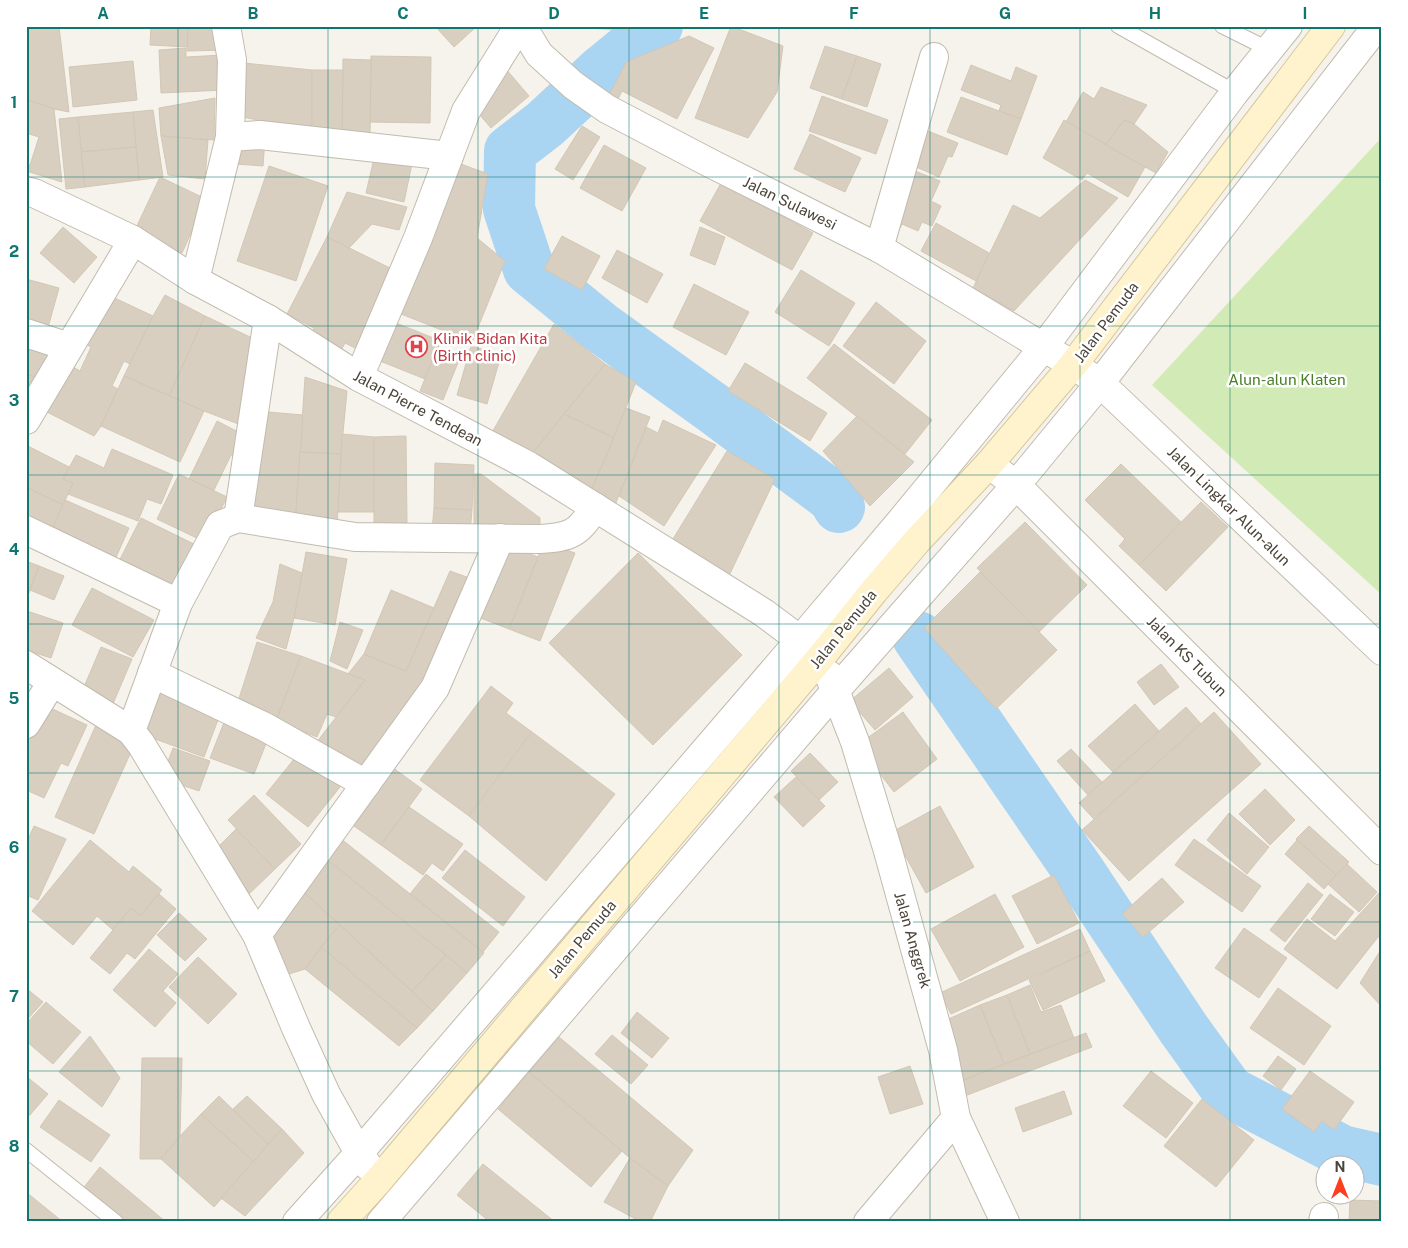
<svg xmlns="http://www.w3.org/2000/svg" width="1408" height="1248" font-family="'Public Sans',sans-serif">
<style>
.green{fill:#d2eab5}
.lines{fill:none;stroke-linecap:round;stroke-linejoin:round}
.river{stroke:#a9d4f2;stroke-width:52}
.building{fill:#d8cfc1;stroke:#d3c7b4}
.service-casing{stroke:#c2bbae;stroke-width:16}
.minor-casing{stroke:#c2bbae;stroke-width:30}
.tertiary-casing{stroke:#c2bbae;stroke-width:30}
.secondary-casing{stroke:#d6c79b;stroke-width:30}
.service{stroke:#fff;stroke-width:14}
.minor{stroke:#fff;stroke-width:28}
.tertiary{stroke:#fff;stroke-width:28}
.secondary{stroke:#fff3cd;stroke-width:28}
.grid{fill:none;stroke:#0f766e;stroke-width:1;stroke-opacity:0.55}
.labels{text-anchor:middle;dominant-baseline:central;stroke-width:5;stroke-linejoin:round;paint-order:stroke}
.street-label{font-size:15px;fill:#4b4439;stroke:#fff}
.health-label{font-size:15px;fill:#be3a42;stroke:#fff;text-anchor:start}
.park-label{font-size:15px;fill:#4a7f2a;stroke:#fff}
.neatline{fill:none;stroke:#0f766e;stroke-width:2}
.grid-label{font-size:16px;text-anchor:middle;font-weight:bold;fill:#0f766e}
</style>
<rect width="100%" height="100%" fill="#f6f3ec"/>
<polygon class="green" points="1382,137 1382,595 1152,385"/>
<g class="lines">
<g class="river">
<polyline points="657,26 602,71 545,124 510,151 509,209 529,269 599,326 713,408 833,497 839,507"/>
<polyline points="918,637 1080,873 1183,1028 1229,1092 1342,1151 1382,1160"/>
</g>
</g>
<g class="building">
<polygon points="26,26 59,26 69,112 54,109 26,99"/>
<polygon points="151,26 188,26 188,47 150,45"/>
<polygon points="188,26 223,26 228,50 187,51"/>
<polygon points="435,26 477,26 454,47"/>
<polygon points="580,26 630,26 630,30 580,28"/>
<polygon points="731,26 783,46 777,92 748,138 695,118"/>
<polygon points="689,36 714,48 677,119 622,91 617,101 608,97 626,62"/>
<polygon points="825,46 857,56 842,99 810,88"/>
<polygon points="186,48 186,57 223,55 224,90 161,93 159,50"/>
<polygon points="371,56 431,57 430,123 370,122"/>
<polygon points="857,56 881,64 867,107 842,99"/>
<polygon points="343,59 371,60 370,137 342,137"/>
<polygon points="133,61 137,100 73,107 69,67"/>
<polygon points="500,62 529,96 491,128 473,107"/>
<polygon points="244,63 312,70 312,131 238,116"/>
<polygon points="971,65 1011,81 1016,67 1037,76 1021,119 999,111 1001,105 961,90"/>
<polygon points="312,70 343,70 342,132 312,131"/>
<polygon points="1101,87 1147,105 1134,124 1124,120 1106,145 1066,122 1083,92 1094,99"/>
<polygon points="822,96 888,120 876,154 809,131"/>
<polygon points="961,97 1021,119 1007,155 947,132"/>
<polygon points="215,98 214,140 161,136 159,108"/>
<polygon points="26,99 54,109 62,182 26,171 26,164 30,165 39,137 26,133"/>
<polygon points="153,110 163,177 139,180 133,112"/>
<polygon points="133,112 136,147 81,152 78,117"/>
<polygon points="78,117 85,187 66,189 59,119"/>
<polygon points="1064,120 1145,167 1128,197 1087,173 1082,180 1043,158"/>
<polygon points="1124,120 1134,124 1168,152 1156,173 1106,145"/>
<polygon points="582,126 600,137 573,180 555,169"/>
<polygon points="918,127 958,143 952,157 948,156 939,177 914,166"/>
<polygon points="810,134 861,158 845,192 794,169"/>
<polygon points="161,136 208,140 205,179 168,175"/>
<polygon points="238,137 265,139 263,166 236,164"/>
<polygon points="604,145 646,168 622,211 580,188"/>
<polygon points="136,147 139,180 85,187 81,152"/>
<polygon points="376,150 413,159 404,202 366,193"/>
<polygon points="450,160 488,174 477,238 505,261 472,342 391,310"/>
<polygon points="269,166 328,186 296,281 237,261"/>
<polygon points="905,167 940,181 931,201 941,206 932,226 922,222 918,231 902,224 899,230 888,224"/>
<polygon points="160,177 206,199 182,253 134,232"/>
<polygon points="1085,180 1118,198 1014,311 973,288 1013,205 1040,218"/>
<polygon points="721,183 813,233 792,270 700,221"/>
<polygon points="347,192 407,207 399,230 372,224 349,248 327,237"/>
<polygon points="936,223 989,253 976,281 921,251"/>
<polygon points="63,227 97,257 74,283 40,253"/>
<polygon points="700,227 725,237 715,265 690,255"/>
<polygon points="562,236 600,256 582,290 544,269"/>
<polygon points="327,237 394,270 355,348 345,343 337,358 306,343 314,328 287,314"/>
<polygon points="617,250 663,274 647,303 602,278"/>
<polygon points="801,270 855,303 829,346 775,312"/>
<polygon points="26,279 59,288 47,331 26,325"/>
<polygon points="694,284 749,312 726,355 673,327"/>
<polygon points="106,294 153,316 130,364 124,361 112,386 118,389 101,426 94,436 45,411 68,364 80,371 91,347 83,343"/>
<polygon points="165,295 205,316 169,396 124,376 153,316"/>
<polygon points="876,302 926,341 894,384 843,346"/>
<polygon points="205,316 263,343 249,428 204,411 169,396"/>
<polygon points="396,323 441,341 425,379 380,361"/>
<polygon points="554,324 605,364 526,461 490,436"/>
<polygon points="26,337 59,348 47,381 26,374"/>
<polygon points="834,344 932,420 905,454 807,378"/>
<polygon points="471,346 501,355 487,404 457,395"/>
<polygon points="436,351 459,360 443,400 420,391"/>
<polygon points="745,363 827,413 810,441 728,391"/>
<polygon points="605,364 636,382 614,438 564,414"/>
<polygon points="26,374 44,380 26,394"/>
<polygon points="124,376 204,411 180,462 101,426"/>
<polygon points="305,377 347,391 341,454 300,452"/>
<polygon points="626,408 650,417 613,510 587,500"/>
<polygon points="256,411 303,415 295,526 240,516"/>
<polygon points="564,414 614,438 587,500 526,461"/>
<polygon points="857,416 914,462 870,506 823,451"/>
<polygon points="663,420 716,445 664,526 619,496 646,427 658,433"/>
<polygon points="217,421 248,437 238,458 231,455 214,490 189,479"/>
<polygon points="342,434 374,437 374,512 338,512"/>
<polygon points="406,436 407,523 374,523 374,437"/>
<polygon points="26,445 69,467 63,479 73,483 63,505 26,487"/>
<polygon points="112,449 173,475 161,504 147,499 138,521 68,494 73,483 63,479 76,455 104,468"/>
<polygon points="727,451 775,479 726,582 668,547"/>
<polygon points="300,452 341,454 337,528 295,526"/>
<polygon points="435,463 474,465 472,510 434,508"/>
<polygon points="1121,464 1181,522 1139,565 1119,546 1125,539 1085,500"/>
<polygon points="179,474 227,497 205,542 157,519"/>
<polygon points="474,474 481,474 540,518 540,530 474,530"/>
<polygon points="26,487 63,505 49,536 26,526"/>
<polygon points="65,500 129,528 113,564 49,536"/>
<polygon points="1201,502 1228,527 1166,591 1139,565"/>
<polygon points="434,508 472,510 470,533 432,531"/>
<polygon points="141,518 200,547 175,598 115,569"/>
<polygon points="1025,522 1087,585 1039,632 977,568"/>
<polygon points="544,542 575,553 540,641 509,629"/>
<polygon points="507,545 538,557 509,629 478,617"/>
<polygon points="306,552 347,559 335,625 294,618"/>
<polygon points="638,553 742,655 653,745 549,643"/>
<polygon points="26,561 39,566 26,601"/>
<polygon points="280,564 302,573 294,618 286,649 256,638 273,602"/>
<polygon points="39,566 64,576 54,600 30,590"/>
<polygon points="450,571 472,579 431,682 360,768 316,743 365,680 348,674 364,654 406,671"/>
<polygon points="980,572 1057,650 996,709 924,628"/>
<polygon points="92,588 154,620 133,657 72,625"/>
<polygon points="391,590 434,608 406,671 364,654"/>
<polygon points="27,611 63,623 51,658 26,650"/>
<polygon points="340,622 363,630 347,669 330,661"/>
<polygon points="257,642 301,656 274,726 235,711"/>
<polygon points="101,647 132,659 112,706 81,694"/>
<polygon points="301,656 365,680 336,717 327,714 317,737 276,721"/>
<polygon points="1161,664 1179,687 1154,705 1137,682"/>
<polygon points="889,668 913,697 875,730 850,701"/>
<polygon points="154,676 222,709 204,757 139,733"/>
<polygon points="491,686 513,703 506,713 532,732 469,816 420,780"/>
<polygon points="1135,704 1159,731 1113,772 1088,746"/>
<polygon points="44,705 87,725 68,766 61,763 44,798 26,790 26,741"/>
<polygon points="1186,707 1201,724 1094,819 1079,803"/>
<polygon points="903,712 937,759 894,792 858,745"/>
<polygon points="1214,712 1261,764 1129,881 1082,830"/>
<polygon points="227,715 271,731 254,774 210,758"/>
<polygon points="96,725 135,743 94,834 55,817"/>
<polygon points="532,732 615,794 546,881 469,816"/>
<polygon points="173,748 210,761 199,791 162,778"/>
<polygon points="302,749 344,782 308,827 266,794"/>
<polygon points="1071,749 1102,782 1088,795 1057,761"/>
<polygon points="810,753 838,782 819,800 791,771"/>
<polygon points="385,762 422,789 381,845 344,819"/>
<polygon points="796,777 825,806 803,827 774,797"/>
<polygon points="1265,789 1295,820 1270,845 1239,814"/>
<polygon points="254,795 301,844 275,869 228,820"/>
<polygon points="940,806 974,867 926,893 892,832"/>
<polygon points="409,807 463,844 443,871 432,863 423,875 381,845"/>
<polygon points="1229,813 1269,847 1247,874 1207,840"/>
<polygon points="34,826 66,839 38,900 26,895 26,844"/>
<polygon points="1309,826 1349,862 1336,875 1296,839"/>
<polygon points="236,829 275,869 248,895 210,855"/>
<polygon points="335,834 484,953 467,973 319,853"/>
<polygon points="1194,839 1261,886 1242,912 1175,865"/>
<polygon points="90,840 129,872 133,866 162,890 140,916 131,908 113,930 97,916 73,945 32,911"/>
<polygon points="1297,840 1336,875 1324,889 1285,854"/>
<polygon points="465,850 525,897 503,926 442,878"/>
<polygon points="319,853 446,955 412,991 298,887"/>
<polygon points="1347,864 1377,892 1359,912 1328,884"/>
<polygon points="426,874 499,932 483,952 410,894"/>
<polygon points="1054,875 1079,923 1037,944 1012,896"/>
<polygon points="1162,878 1184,902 1143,937 1122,914"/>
<polygon points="1308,883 1323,895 1285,942 1270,930"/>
<polygon points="298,887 340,925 321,947 305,969 276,978 258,935"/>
<polygon points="1379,893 1382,896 1382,932 1337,989 1284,949 1307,919 1335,941"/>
<polygon points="159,894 176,909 135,959 127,953 110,974 90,958 131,908 140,916"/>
<polygon points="995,894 1024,947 960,981 931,929"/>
<polygon points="1330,894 1354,912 1335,936 1311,919"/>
<polygon points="179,913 207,939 185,961 157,935"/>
<polygon points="340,925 433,1011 417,1028 321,947"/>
<polygon points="1244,928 1287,958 1259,998 1215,968"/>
<polygon points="1080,929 1090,951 951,1014 940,993"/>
<polygon points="321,947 417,1028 399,1046 305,969"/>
<polygon points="1382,948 1382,1007 1360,983"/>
<polygon points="149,949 178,974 163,991 176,1003 155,1027 113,990"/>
<polygon points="1090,951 1105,981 1043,1010 1029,980"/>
<polygon points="446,955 467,973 433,1011 412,991"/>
<polygon points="198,957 237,994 208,1024 169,987"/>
<polygon points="1030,985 1041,1012 1061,1005 1074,1038 1030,1054 1007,995"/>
<polygon points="26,988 43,1002 26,1021"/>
<polygon points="1278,988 1331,1026 1304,1065 1250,1028"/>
<polygon points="1007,995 1030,1054 1004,1064 980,1005"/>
<polygon points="46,1002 81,1032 53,1064 26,1041 26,1024"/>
<polygon points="980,1005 1004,1064 953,1084 937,1024"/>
<polygon points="637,1012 669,1038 652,1058 621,1033"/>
<polygon points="1086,1033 1092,1047 957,1099 951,1085"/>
<polygon points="612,1035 648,1065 631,1084 595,1054"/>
<polygon points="90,1036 120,1078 102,1107 59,1072"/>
<polygon points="559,1037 693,1150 668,1186 630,1158 529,1072"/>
<polygon points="1278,1056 1296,1069 1281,1090 1263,1076"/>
<polygon points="142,1058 182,1058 180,1136 161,1159 140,1159"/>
<polygon points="910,1066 923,1104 890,1114 878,1077"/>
<polygon points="1151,1071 1193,1103 1166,1138 1123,1106"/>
<polygon points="1310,1071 1354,1102 1334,1130 1322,1121 1314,1132 1282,1109"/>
<polygon points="529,1072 622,1151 591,1187 498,1109"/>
<polygon points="26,1076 48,1094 29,1116 26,1113"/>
<polygon points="1064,1091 1072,1114 1023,1132 1015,1108"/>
<polygon points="219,1096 268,1144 254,1162 201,1114"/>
<polygon points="247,1096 282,1129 268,1144 233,1109"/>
<polygon points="1202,1099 1254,1140 1216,1187 1164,1146"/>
<polygon points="59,1100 110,1135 91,1162 40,1127"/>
<polygon points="201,1114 254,1162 214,1207 161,1159 180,1136"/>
<polygon points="282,1129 304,1153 245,1216 221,1198"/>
<polygon points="630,1158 668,1186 650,1222 641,1222 604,1202"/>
<polygon points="483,1164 555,1222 490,1222 457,1195"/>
<polygon points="100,1167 166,1222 119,1222 81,1191"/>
<polygon points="26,1192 63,1222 26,1222"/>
<polygon points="1350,1200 1382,1201 1382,1222 1349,1222"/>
</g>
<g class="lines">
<defs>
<g id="service">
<polyline points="1118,26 1235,92"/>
<polyline points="1222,26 1268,49"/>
<polyline points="26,1150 116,1222"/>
</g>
<g id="minor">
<polyline points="226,26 232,60 230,137"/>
<polyline points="879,248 934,57"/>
<polyline points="195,280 230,137 260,135 449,156"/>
<polyline points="26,333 69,347"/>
<polyline points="1085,373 1100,383 1382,651"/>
<polyline points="359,377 418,238 466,111 519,26"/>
<polyline points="26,420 133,240"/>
<polyline points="238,518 268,319"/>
<polyline points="26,530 178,603"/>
<polyline points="26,665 131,731 141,744 257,935 296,1028 326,1094 359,1153 368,1166"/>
<polyline points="152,673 265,727 366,784"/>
<polyline points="829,675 855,742 888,851 943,1050 956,1118 1005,1222"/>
<polyline points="26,724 52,682"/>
<path d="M131,731l47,-128 42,-78 18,-7 117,19 185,2c31,-2 38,-5 55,-32"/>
<polyline points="257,935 435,688 500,538"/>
<polyline points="297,1222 359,1153 800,640 900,522 1043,348 1235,92 1288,26"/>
<polyline points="381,1222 836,690 1016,485 1100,383 1377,26"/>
<polyline points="868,1222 956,1118"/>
<polyline points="1323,1222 1324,1217"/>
</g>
<g id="tertiary">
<polyline points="522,26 539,54 573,85 607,109 710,163 879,248 1073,365"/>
<polyline points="26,191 34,193 133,240 195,280 268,319 359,377 529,466 764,613 800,640"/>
<polyline points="989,464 1016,485 1382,851"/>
</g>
<polyline id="secondary" points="341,1222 378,1181 821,657 874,591 917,541 989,464 1073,365 1331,26"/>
</defs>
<use href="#service" class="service-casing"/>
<use href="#minor" class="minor-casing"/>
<use href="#tertiary" class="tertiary-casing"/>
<use href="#secondary" class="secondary-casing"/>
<use href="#service" class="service"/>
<use href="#minor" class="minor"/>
<use href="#tertiary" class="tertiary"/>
<use href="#secondary" class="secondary"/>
</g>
<path class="grid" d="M178,26v1196M328,26v1196M478,26v1196M629,26v1196M779,26v1196M930,26v1196M1080,26v1196M1230,26v1196M26,177h1356M26,326h1356M26,475h1356M26,624h1356M26,773h1356M26,922h1356M26,1071h1356"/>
<defs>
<symbol id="hospital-ring" viewBox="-11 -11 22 22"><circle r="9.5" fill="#fff" stroke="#e0444e" stroke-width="1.5"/><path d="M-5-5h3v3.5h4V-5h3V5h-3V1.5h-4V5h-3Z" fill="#e0444e"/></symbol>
</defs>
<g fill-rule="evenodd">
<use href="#hospital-ring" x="404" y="334" width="25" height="25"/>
</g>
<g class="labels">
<g class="street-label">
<text transform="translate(790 203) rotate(26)">Jalan Sulawesi</text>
<text transform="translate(1106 322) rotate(-53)">Jalan Pemuda</text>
<text transform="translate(418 408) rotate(28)">Jalan Pierre Tendean</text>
<text transform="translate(1229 506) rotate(44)">Jalan Lingkar Alun-alun</text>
<text transform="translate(843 629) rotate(-51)">Jalan Pemuda</text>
<text transform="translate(1187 656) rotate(45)">Jalan KS Tubun</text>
<text transform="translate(582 939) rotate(-50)">Jalan Pemuda</text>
<text transform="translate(913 940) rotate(74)">Jalan Anggrek</text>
</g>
<g class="health-label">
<text x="433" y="338">Klinik Bidan Kita<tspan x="433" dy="17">(Birth clinic)</tspan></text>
</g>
<g class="park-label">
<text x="1287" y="379">Alun-alun Klaten</text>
</g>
</g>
<rect width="1408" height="1248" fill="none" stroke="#ffffff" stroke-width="55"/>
<g transform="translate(1340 1180)"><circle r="24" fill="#ffffff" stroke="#b7b4b0"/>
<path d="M0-4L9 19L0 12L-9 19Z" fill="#fc3f1d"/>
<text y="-8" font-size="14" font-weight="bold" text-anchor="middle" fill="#4b4439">N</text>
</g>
<rect x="28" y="28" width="1352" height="1192" class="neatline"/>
<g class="grid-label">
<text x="103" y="19">A</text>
<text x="253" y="19">B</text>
<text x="403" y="19">C</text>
<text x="554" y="19">D</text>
<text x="704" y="19">E</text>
<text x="854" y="19">F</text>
<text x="1005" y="19">G</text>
<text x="1155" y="19">H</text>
<text x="1305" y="19">I</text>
<text x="14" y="108">1</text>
<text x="14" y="257">2</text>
<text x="14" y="406">3</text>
<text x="14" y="555">4</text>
<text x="14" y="704">5</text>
<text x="14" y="853">6</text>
<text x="14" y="1002">7</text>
<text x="14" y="1152">8</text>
</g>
</svg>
